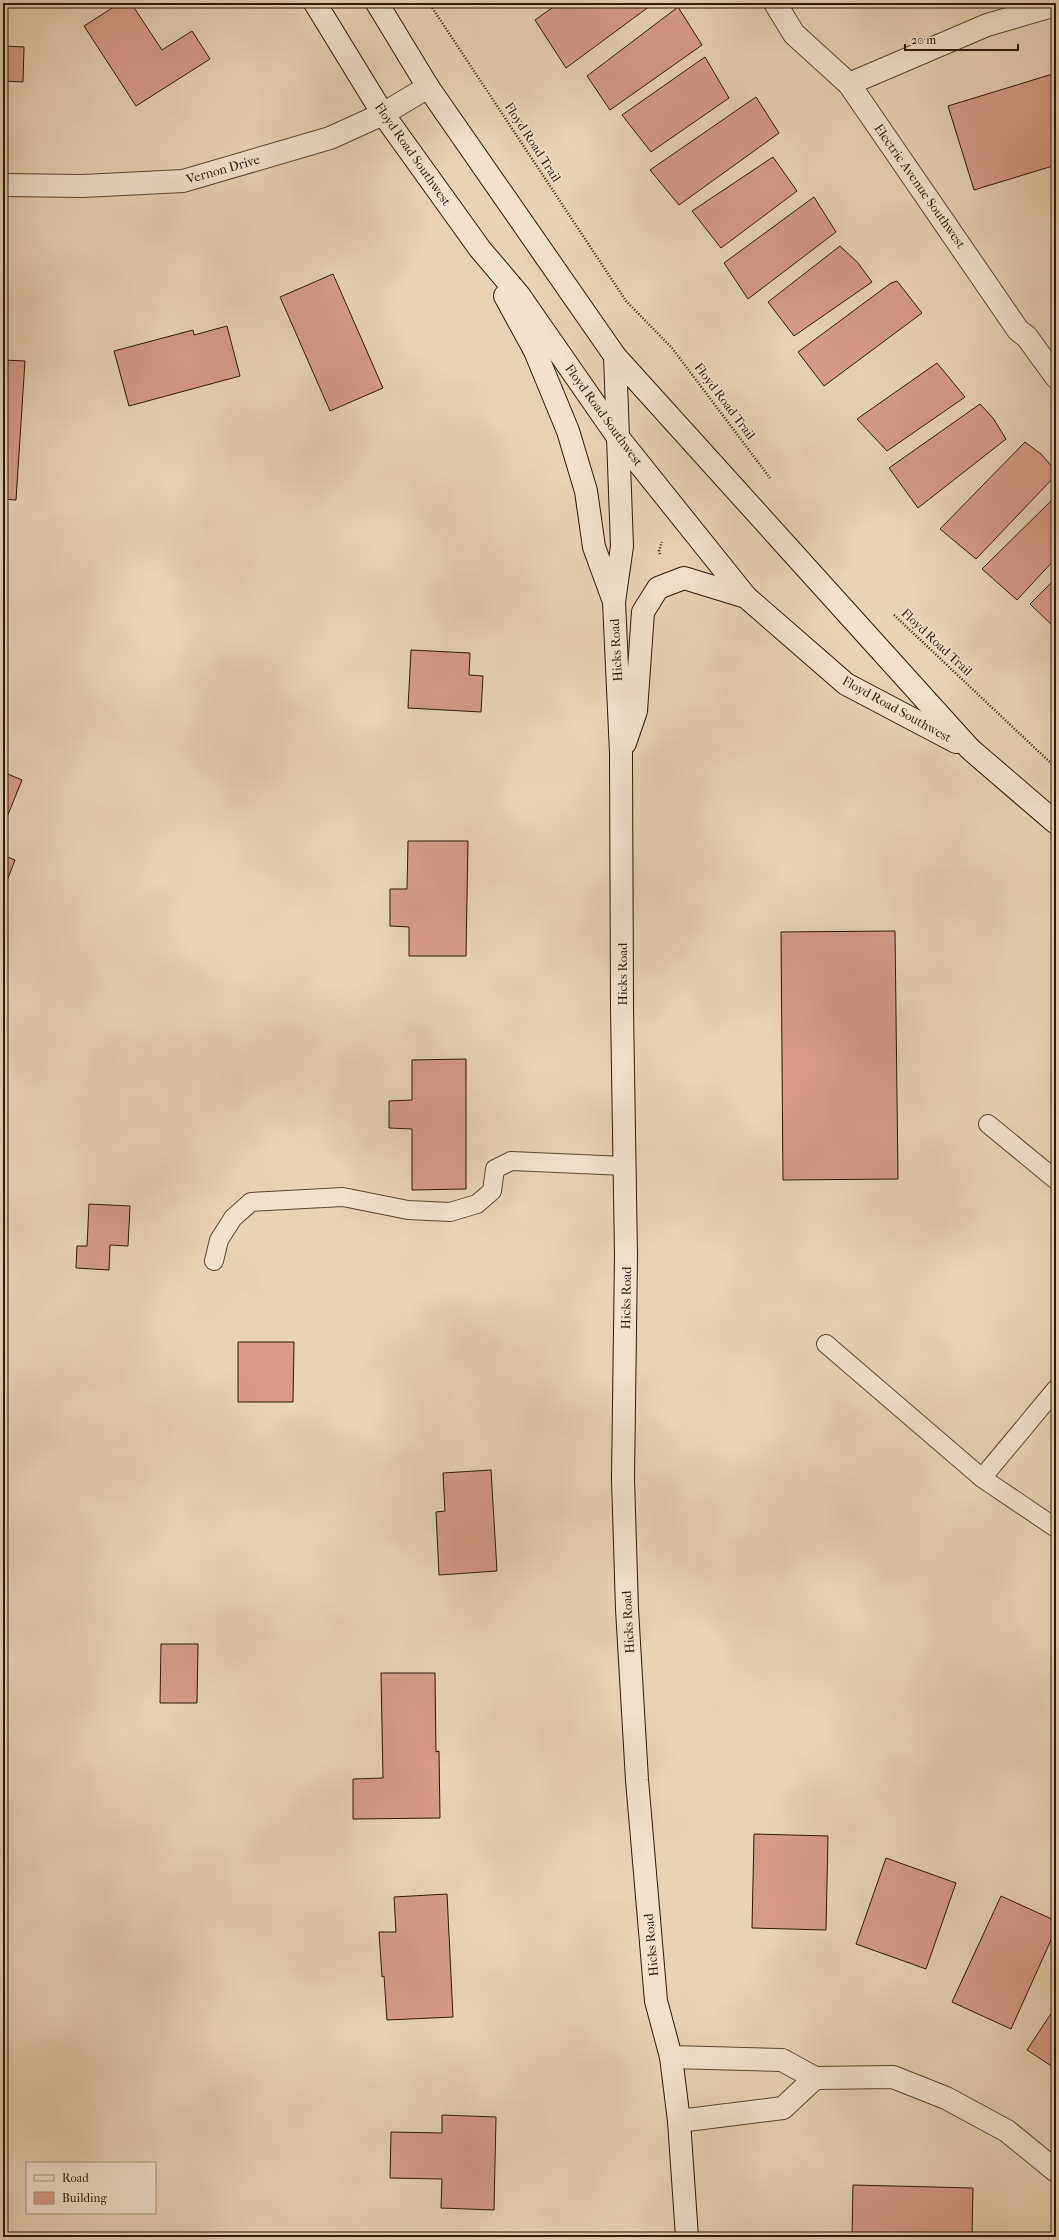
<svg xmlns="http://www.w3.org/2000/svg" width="1059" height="2240" font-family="'IM FELL French Canon',serif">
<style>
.building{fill:#d79c88;stroke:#291a05}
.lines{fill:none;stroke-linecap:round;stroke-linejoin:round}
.lane-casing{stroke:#594831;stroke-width:20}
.street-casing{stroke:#594831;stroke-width:24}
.secondary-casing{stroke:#291a05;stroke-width:24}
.path{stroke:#291a05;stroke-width:2.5;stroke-dasharray:1 2;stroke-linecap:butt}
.lane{stroke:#f1e2cf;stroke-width:18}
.street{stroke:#f1e2cf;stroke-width:22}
.secondary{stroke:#f1e2cf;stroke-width:22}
.labels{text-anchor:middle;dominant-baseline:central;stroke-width:3;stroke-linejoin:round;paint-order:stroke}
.street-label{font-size:13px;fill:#291a05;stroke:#f1e2cf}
</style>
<rect width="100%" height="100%" fill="#e9d3b5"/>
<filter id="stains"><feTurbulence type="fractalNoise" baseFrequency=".005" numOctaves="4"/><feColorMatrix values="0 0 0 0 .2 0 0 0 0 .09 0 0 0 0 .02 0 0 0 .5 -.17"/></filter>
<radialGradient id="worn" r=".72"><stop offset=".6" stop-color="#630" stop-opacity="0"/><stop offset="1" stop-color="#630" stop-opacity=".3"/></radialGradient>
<g class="building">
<polygon points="120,3 131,3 162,50 192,31 210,59 136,106 84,26"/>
<polygon points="559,3 654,3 566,68 535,20"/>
<polygon points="678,7 702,45 610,110 587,76"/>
<polygon points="3,46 24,47 23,82 3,81"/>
<polygon points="705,57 729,98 651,152 622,115"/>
<polygon points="1056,73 1056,165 974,190 948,106"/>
<polygon points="756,97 779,133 679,205 650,170"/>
<polygon points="773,157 797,191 721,248 692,211"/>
<polygon points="814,197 836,232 748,299 724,263"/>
<polygon points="840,246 858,263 872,282 794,336 768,302"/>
<polygon points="333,274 383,388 330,411 280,297"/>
<polygon points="897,281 922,313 824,386 798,352 891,283"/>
<polygon points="227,326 240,376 129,406 114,351 193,330 194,335"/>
<polygon points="3,360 25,361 16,500 3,499"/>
<polygon points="937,363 965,397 887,451 857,419"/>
<polygon points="980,404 993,418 1006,439 918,508 889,468"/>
<polygon points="1025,442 1041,454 1056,471 1056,475 976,559 940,529"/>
<polygon points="1056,496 1056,558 1017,600 982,569"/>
<polygon points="1056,578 1056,629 1030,604"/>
<polygon points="411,650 470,653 469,675 483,676 481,712 408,708"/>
<polygon points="3,772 22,780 3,827"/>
<polygon points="408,841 468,841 466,956 409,956 409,927 390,926 390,889 407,889"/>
<polygon points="3,855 15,860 3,891"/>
<polygon points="895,931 898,1179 783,1180 781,932"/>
<polygon points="466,1059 466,1189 412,1190 412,1129 389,1128 389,1101 412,1100 412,1060"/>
<polygon points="89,1204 130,1206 128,1246 110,1245 109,1270 76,1268 77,1246 87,1246"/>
<polygon points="238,1342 294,1342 293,1402 238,1402"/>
<polygon points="491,1470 497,1571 439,1575 436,1512 445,1511 443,1473"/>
<polygon points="161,1644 198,1644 197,1703 160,1703"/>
<polygon points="381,1673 435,1673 436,1752 439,1751 440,1818 353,1819 353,1779 383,1778"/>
<polygon points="754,1834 828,1836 826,1930 752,1928"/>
<polygon points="886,1858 956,1883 926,1969 856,1944"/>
<polygon points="447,1894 453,2017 387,2020 384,1976 382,1977 379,1932 396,1932 394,1897"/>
<polygon points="1001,1896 1056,1921 1056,1929 1011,2029 952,2002"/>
<polygon points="1056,2006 1056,2069 1027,2050"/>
<polygon points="442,2115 496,2117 494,2210 441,2208 442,2179 390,2178 391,2132 442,2133"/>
<polygon points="853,2185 973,2188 972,2237 852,2237"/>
</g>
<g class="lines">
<defs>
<g id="lane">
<polyline points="988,1124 1056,1180"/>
<polyline points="214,1261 219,1240 233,1218 251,1202 343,1197 408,1210 450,1212 477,1204 492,1191 495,1169 511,1161 625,1166"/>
<polyline points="826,1344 982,1478 1056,1528"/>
<polyline points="982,1478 1056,1389"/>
</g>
<g id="street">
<polyline points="775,3 794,34 849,84 1018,330 1027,337 1056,377"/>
<polyline points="849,84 987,25 1056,5"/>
<polyline points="3,185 83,186 183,181 330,138 383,114 428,87"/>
<polyline points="671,2057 782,2060 815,2078 893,2077 946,2098 1007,2131 1056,2171"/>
<polyline points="679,2121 783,2108 815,2078"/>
</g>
<g id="secondary">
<polyline points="315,3 383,114 480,249 519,295 617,436 746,597 846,684 956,742"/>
<polyline points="377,3 428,87 615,356 970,749 1056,823"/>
<polyline points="505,296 535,351 568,431 586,491 594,547 613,599"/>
<polyline points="615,356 622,546 614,602 621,753 622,1009 626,1255 623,1479 627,1609 637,1780 656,2001 671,2057 679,2121 687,2237"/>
<polyline points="625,743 636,711 643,612 658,588 684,578 746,597"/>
</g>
</defs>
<use href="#lane" class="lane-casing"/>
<use href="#street" class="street-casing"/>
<use href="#secondary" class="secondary-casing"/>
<g class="path">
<polyline points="429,3 626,301 672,348 770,478"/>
<polyline points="660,554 659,551 662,542"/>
<polyline points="894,615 1056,768"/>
</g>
<use href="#lane" class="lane"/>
<use href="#street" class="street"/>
<use href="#secondary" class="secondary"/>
</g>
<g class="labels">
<g class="street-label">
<text transform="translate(533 142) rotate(57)">Floyd Road Trail</text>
<text transform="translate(413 154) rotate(55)">Floyd Road Southwest</text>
<text transform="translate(223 169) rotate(-16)">Vernon Drive</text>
<text transform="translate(920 186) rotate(55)">Electric Avenue Southwest</text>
<text transform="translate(725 401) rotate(53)">Floyd Road Trail</text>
<text transform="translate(604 415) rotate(54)">Floyd Road Southwest</text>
<text transform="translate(937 642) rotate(43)">Floyd Road Trail</text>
<text transform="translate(616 650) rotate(-93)">Hicks Road</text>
<text transform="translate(897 709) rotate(29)">Floyd Road Southwest</text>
<text transform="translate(622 974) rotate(-90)">Hicks Road</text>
<text transform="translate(626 1298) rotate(-89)">Hicks Road</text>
<text transform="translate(628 1622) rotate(-93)">Hicks Road</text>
<text transform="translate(651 1945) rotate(-95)">Hicks Road</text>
</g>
</g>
<rect width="1059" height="2240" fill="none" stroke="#e9d3b5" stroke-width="16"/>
<rect x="4" y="4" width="1051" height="2232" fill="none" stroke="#291a05" stroke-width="2"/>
<rect x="8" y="8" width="1043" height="2224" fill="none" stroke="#291a05"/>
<rect x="26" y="2162" width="130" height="52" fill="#f1e2cf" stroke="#a1927e"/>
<rect x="34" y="2175" width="20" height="6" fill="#f1e2cf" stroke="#a1927e"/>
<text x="62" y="2182" font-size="12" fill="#291a05">Road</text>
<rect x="34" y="2192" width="20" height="12" fill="#d79c88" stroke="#a1927e"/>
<text x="62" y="2202" font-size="12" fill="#291a05">Building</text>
<path d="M905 44v6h113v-6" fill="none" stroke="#291a05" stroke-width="2"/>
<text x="911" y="44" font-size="12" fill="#291a05" stroke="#f1e2cf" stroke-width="3" paint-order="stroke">20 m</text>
<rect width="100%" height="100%" filter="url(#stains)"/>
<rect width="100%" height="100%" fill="url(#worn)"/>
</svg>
